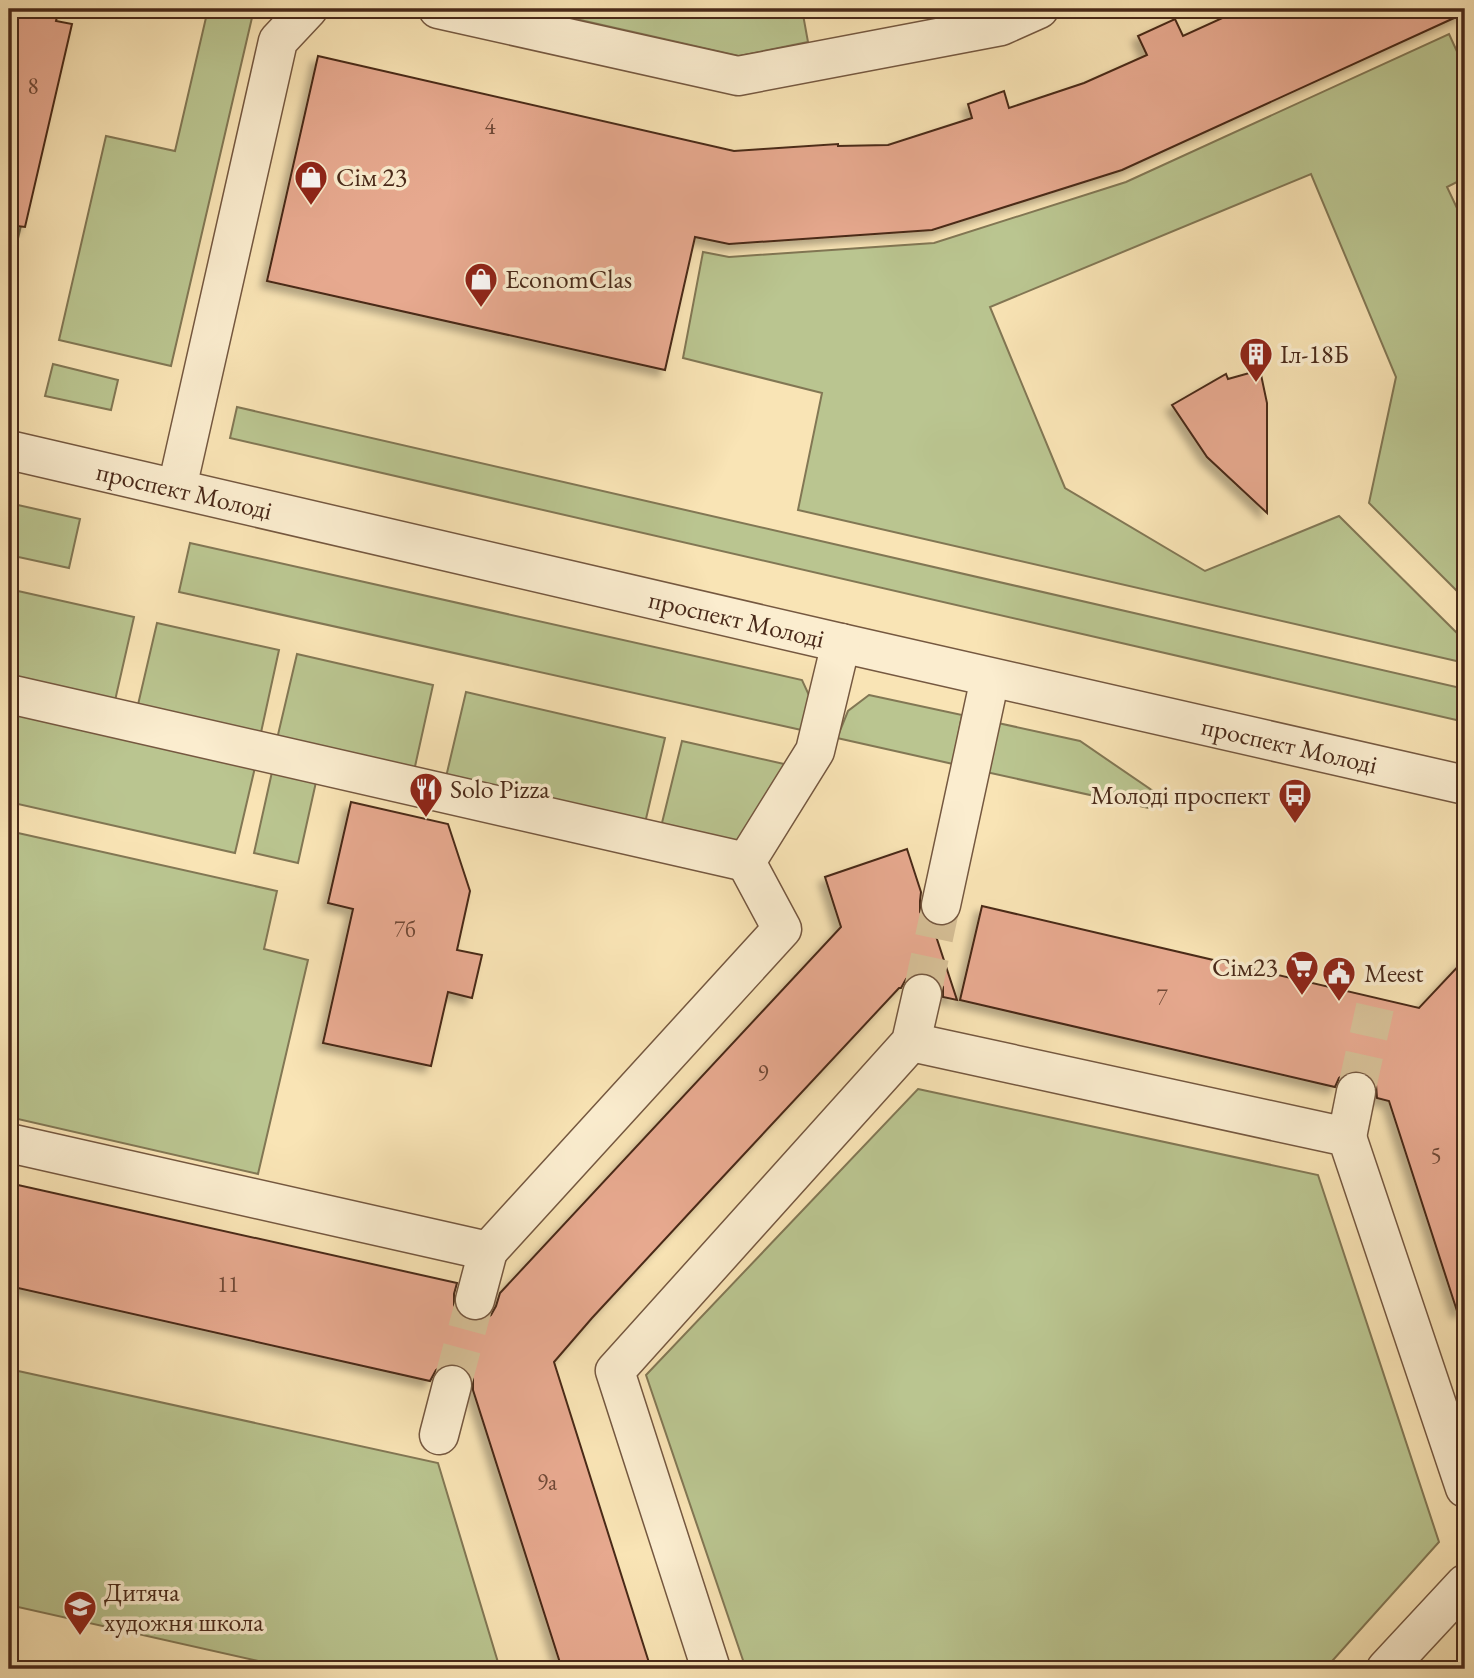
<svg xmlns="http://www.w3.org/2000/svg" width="1474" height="1678" font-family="'EB Garamond',serif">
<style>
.green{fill:#bac590;stroke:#827754;stroke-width:2}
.building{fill:#e7a98f;stroke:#492919;stroke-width:2;filter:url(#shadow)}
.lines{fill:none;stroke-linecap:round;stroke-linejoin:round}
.minor-tunnel{stroke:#d6bf96;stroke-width:38;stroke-dasharray:38 19;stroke-linecap:butt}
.minor-casing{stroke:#755840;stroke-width:41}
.minor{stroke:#fbedcf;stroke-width:38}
.labels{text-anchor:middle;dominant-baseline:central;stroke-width:7;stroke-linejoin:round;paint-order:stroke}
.number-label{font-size:23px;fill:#704936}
.poi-label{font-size:26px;fill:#492919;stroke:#fbedcf;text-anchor:start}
.street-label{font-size:26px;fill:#492919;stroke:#fbedcf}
</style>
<defs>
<filter id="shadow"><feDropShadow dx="-6" dy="6" stdDeviation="3.5" flood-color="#0004"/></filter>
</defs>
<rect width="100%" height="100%" fill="#f9e4b5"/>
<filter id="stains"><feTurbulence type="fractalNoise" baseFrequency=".00286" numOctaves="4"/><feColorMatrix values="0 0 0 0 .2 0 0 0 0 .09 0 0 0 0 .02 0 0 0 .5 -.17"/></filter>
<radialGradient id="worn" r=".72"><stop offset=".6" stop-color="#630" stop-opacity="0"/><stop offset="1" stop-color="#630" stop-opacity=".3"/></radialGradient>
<g class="green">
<polygon points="208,9 254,9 171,366 59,340 106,136 175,151"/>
<polygon points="537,9 802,9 808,42 739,56 536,10"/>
<polygon points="1449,34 1465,69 1465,178 1447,187 1465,225 1465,599 1369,503 1396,377 1311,174 990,307 1065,488 1205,571 1339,516 1465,641 1465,663 798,510 822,393 683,358 703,252 729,257 934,243 1126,182"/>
<polygon points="9,182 30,186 9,278"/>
<polygon points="53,364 118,380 111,410 45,396"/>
<polygon points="237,407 1465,689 1465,722 230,438"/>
<polygon points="9,503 80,519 69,568 9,555"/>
<polygon points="190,543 802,680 814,706 806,731 179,592"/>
<polygon points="9,589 134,617 114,705 9,681"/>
<polygon points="157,623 279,650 260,737 137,709"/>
<polygon points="297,654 433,685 414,771 277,739"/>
<polygon points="466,692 665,738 645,823 446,777"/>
<polygon points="869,695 962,715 953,764 837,738 848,711"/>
<polygon points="9,707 256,763 235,853 9,802"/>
<polygon points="998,723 1080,741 1153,791 1149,808 986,772"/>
<polygon points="682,741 793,766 741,844 661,827"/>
<polygon points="272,772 316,782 298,863 254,853"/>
<polygon points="9,831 277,891 264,949 308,960 258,1174 9,1117"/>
<polygon points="918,1089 1318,1175 1439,1542 1325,1669 746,1669 646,1375"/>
<polygon points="9,1369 438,1463 500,1669 294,1669 9,1605"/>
</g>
<g class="building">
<polygon points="9,9 59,9 56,21 72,24 25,227 9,225"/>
<polygon points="1242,9 1465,9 1465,13 1122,170 932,230 729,244 695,237 665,370 267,281 318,56 734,151 838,144 838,146 888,145 972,118 968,104 1004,91 1009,108 1084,83 1147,55 1138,36 1175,19 1183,36"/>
<polygon points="1260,370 1267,403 1267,513 1207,457 1172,405 1226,374 1228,379"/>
<polygon points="351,802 448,824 470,891 457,950 482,955 472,998 448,992 431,1066 323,1043 353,909 328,903"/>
<polygon points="907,849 921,892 920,901 920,912 926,921 932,924 957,1000 943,997 943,987 937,979 928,973 916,973 906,979 901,988 899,988 705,1196 592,1318 554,1362 651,1669 562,1669 473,1390 473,1379 467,1369 457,1364 446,1364 436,1370 430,1381 9,1286 9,1183 457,1283 454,1294 454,1305 459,1315 470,1321 481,1321 491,1315 496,1306 500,1293 841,927 825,877"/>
<polygon points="982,906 1419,1008 1465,959 1465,1310 1457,1311 1389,1101 1377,1098 1376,1084 1370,1075 1360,1071 1348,1072 1339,1078 1335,1087 960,1000"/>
</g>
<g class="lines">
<g class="minor-tunnel">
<polyline points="922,994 941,905"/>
<polyline points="1356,1092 1375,1007"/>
<polyline points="452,1385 475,1300"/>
</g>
<defs>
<g id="minor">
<polyline points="438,9 738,76 1001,26 1039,9"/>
<path id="s1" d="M9,450l832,193 624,142"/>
<polyline points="177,488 278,41 308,9"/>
<polyline points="9,694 746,862"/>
<polyline points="941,905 990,678"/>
<polyline points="911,1042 1347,1137 1465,1488"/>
<polyline points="1347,1137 1356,1092"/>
<polyline points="9,1143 488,1251 782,929 746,862 815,751 841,643"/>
<polyline points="475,1300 488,1251"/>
<polyline points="439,1435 452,1385"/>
<polyline points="711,1669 615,1371 911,1042 922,994"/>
<polyline points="1386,1669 1465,1584"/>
</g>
</defs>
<use href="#minor" class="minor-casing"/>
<use href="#minor" class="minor"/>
</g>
<defs>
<symbol id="shop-pin" viewBox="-11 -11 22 30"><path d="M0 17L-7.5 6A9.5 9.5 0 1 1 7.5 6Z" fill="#8f2418" stroke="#fbedcf"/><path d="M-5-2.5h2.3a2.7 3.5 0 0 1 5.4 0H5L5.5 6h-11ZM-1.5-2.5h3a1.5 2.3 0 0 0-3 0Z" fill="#fff"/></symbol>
<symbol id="building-pin" viewBox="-11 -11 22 30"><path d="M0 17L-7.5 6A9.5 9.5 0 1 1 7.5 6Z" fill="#8f2418" stroke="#fbedcf"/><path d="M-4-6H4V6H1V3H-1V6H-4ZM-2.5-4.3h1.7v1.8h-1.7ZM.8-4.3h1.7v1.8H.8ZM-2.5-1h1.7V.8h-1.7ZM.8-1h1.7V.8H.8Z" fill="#fff"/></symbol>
<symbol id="restaurant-pin" viewBox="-11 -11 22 30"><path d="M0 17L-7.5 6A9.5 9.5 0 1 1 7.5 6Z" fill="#8f2418" stroke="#fbedcf"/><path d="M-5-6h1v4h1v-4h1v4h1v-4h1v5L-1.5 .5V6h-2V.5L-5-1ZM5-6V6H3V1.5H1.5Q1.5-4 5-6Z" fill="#fff"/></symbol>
<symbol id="bus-pin" viewBox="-11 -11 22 30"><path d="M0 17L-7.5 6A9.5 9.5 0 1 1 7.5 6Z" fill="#8f2418" stroke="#fbedcf"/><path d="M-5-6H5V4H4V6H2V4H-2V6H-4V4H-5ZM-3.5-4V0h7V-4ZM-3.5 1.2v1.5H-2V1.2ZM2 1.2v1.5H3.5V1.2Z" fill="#fff"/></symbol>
<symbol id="supermarket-pin" viewBox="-11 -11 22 30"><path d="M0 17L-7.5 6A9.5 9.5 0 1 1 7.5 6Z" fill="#8f2418" stroke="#fbedcf"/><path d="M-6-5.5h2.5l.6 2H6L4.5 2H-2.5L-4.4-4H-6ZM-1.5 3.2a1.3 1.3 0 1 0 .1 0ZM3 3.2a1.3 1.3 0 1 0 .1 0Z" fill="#fff"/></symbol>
<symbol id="civic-pin" viewBox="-11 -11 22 30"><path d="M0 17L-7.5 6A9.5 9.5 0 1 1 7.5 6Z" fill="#8f2418" stroke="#fbedcf"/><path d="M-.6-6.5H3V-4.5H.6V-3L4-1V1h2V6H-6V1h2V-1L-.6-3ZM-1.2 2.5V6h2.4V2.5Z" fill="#fff"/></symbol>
<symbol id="school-pin" viewBox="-11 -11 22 30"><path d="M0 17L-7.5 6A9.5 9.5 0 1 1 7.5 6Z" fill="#8f2418" stroke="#fbedcf"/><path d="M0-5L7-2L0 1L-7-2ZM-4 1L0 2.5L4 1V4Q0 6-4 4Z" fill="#fff"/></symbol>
</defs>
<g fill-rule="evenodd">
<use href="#shop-pin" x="292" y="158" width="38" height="52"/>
<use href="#shop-pin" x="462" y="260" width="38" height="52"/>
<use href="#building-pin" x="1237" y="335" width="38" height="52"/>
<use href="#restaurant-pin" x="407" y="770" width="38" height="52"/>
<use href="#bus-pin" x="1276" y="776" width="38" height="52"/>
<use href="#supermarket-pin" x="1283" y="948" width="38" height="52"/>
<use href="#civic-pin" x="1320" y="954" width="38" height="52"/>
<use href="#school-pin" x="61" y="1588" width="38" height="52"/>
</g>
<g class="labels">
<g class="number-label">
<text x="33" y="86">8</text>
<text x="490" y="126">4</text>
<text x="405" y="929">7б</text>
<text x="1162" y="997">7</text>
<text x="763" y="1073">9</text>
<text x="1436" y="1155">5</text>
<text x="228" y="1284">11</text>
<text x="547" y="1482">9а</text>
</g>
<g class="poi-label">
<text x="336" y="177">Сім 23</text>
<text x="505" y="279">EconomClas</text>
<text x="1280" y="354">Іл-18Б</text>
<text x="450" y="789">Solo Pizza</text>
<text x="1270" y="795" text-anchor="end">Молоді проспект</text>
<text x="1278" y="967" text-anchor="end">Сім23</text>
<text x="1364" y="973">Meest</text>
<text x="104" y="1592">Дитяча<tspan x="104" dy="30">художня школа</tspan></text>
</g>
<g class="street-label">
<text stroke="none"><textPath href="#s1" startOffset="180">проспект Молоді</textPath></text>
<text stroke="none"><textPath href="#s1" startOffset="747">проспект Молоді</textPath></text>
<text stroke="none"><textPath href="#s1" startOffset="1314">проспект Молоді</textPath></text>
</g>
</g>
<rect width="1474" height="1678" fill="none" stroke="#f9e4b5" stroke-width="35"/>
<rect x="10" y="10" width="1453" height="1657" fill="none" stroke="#492919" stroke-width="3.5"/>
<rect x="18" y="18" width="1439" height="1643" fill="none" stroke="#492919" stroke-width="2"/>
<rect width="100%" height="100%" filter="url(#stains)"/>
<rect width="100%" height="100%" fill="url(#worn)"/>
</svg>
